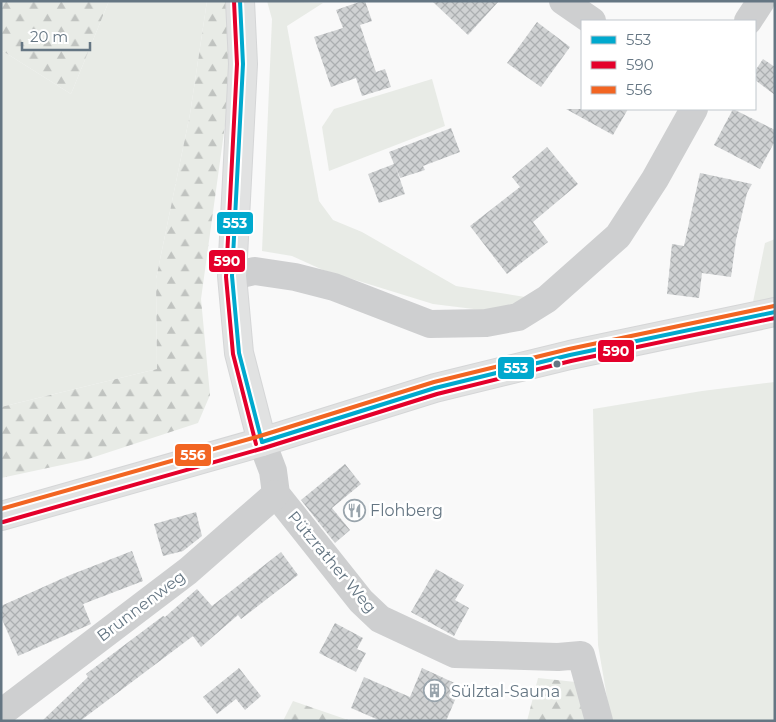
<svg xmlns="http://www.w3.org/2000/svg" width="776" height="722" font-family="Montserrat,sans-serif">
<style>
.grass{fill:#e8ebe6}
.forest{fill:url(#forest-firs)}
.building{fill:url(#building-cross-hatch)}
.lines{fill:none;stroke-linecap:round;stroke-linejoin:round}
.major-casing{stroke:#d5d6d7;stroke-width:30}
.minor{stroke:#cecfd0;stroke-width:28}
.major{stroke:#e1e2e2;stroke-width:28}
.bus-1-casing{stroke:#fff;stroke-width:8}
.bus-2-casing{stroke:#fff;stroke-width:8}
.bus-3-casing{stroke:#fff;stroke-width:8}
.bus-1{stroke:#00a9ce;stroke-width:4}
.bus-2{stroke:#e4002b;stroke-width:4}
.bus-3{stroke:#f26522;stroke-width:4}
.bus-dot{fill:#657683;stroke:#fff;stroke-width:2}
.labels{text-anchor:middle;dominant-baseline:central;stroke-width:5;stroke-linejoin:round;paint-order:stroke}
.poi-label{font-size:16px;fill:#657683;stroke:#fff;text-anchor:start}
.street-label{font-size:16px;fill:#657683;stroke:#fff}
.line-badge{stroke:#fff;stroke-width:2}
.badge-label{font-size:14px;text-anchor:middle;font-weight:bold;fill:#fff}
</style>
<defs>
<pattern id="forest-firs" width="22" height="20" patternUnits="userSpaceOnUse" patternTransform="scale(1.25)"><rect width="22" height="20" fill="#e8ebe6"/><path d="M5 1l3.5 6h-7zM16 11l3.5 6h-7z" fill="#c0c3c0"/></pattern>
<pattern id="building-cross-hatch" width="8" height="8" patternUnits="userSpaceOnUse" patternTransform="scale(1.25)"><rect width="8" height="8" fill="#d0d2d3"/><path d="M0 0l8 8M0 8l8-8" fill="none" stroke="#acafb1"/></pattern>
</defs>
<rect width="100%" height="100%" fill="#f9f9f9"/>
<g class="grass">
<polygon points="109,1 207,1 190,114 156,279 157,369 1,407 1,50 71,94"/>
<polygon points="267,1 323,3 287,26 319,201 333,220 362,232 456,286 525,297 506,313 433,304 323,270 292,256 262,251 272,19"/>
<polygon points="432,79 445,126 329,171 322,127 334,109"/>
<polygon points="775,239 775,298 753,302 765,243"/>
<polygon points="775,382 775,721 611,721 598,645 593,409 702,391"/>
</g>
<g class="forest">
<polygon points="1,1 109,1 71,94 1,50"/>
<polygon points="207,1 230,1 234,60 201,299 210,395 198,423 85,460 1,478 1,407 157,369 156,279 190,114"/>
<polygon points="538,678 585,683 597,721 527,721"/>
<polygon points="293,701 351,721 283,721"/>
</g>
<g class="building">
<polygon points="362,1 365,1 372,21 360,25 376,72 385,69 391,87 362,96 356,78 331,87 314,37 343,28 336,10"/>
<polygon points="432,1 499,1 468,35"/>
<polygon points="537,22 570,47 541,87 507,63"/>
<polygon points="763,59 775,67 775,95 755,80 755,71"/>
<polygon points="566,109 628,109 613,135"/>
<polygon points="733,109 775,130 775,141 760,169 714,145"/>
<polygon points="451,128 460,152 423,166 425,170 400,178 395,165 405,194 379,203 368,174 394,164 389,152"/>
<polygon points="547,147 578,184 533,222 548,242 507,274 470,226 520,187 512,177"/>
<polygon points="700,173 752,184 747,193 736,240 731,277 702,273 699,298 667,294 672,244 684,246"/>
<polygon points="345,464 361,484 332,508 350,530 335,543 301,500"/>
<polygon points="196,512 202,536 183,551 163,556 154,524"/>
<polygon points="132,551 143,581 83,604 91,624 18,656 1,617 1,606 70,575"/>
<polygon points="281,552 298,575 241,619 238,615 201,647 193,636 80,721 42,721 88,677 86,674 163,616 165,617 197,589 212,606"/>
<polygon points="436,569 464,585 455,600 469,608 454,636 411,612"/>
<polygon points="335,623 363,638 357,649 366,653 356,672 319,653"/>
<polygon points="239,668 261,696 245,710 236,699 217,714 203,697"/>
<polygon points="422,668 461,686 446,721 381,721 351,708 364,677 410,697"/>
</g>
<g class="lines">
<defs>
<g id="major">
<polyline points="240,1 243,64 232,276 239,353 262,442"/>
<polyline points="1,516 262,442 435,388 570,355 775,312"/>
</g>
</defs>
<use href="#major" class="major-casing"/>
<g class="minor">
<polyline points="563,1 592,21"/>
<polyline points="748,21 761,1"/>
<polyline points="232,276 255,271 295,277 334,287 430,324 486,323 518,317 547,299 618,236 655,179 694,109"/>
<polyline points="262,442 273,471 276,494 361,601 380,619 455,654 558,657 581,655 599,721"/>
<polyline points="1,713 188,571 276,494"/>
</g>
<use href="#major" class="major"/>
<defs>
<g id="bus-1">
<polyline points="240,1 243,64 232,276 239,353 262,442"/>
<polyline points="262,442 435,388 570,355 775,312"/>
</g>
<g id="bus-2">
<polyline points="234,1 237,64 226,277 233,354 256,444"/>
<polyline points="3,522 264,448 437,394 571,361 775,318"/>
</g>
<polyline id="bus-3" points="1,509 260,436 434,382 569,349 774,306"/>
</defs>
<use href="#bus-1" class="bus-1-casing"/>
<use href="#bus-2" class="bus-2-casing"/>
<use href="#bus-3" class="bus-3-casing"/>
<use href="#bus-1" class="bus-1"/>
<use href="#bus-2" class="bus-2"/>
<use href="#bus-3" class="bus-3"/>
</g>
<defs>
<symbol id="restaurant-ring" viewBox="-11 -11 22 22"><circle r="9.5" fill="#fff" stroke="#99a4ac" stroke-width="1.5"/><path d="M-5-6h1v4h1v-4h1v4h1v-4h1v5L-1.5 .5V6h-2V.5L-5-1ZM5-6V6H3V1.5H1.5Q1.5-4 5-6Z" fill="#99a4ac"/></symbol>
<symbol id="building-ring" viewBox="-11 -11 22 22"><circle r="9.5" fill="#fff" stroke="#99a4ac" stroke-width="1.5"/><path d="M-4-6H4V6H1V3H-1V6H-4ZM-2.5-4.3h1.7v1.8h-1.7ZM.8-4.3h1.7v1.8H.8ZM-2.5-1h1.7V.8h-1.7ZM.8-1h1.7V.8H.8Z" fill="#99a4ac"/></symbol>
</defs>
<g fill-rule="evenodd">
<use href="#restaurant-ring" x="342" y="498" width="25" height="25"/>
<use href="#building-ring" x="422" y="678" width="25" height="25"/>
</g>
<circle class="bus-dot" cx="557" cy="364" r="4.5"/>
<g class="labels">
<g class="poi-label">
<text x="370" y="510">Flohberg</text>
<text x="451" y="691">Sülztal-Sauna</text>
</g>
<g class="street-label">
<text transform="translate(332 562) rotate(50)">Pützrather Weg</text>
<text transform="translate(141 606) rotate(-37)">Brunnenweg</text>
</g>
</g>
<g class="line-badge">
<rect x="216" y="211" width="38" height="24" rx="5" fill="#00a9ce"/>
<rect x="208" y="249" width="38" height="24" rx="5" fill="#e4002b"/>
<rect x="597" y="339" width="38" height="24" rx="5" fill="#e4002b"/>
<rect x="497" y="356" width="38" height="24" rx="5" fill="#00a9ce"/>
<rect x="174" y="443" width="38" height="24" rx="5" fill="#f26522"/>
</g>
<g class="badge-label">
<text x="235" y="228">553</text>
<text x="227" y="266">590</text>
<text x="616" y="356">590</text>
<text x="516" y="373">553</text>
<text x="193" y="460">556</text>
</g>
<rect width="776" height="722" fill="none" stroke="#657683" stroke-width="5"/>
<rect x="581" y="20" width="175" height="90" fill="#ffffff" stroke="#c1c8cd"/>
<rect x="591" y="36" width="25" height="8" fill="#00a9ce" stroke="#c1c8cd"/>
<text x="626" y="45" font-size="15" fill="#657683">553</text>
<rect x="591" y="61" width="25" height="8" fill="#e4002b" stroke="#c1c8cd"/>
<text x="626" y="70" font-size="15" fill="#657683">590</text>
<rect x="591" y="86" width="25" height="8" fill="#f26522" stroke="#c1c8cd"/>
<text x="626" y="95" font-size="15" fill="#657683">556</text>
<path d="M22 42v8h68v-8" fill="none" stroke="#657683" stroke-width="2.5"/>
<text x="30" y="42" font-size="15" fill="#657683" stroke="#ffffff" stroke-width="4" paint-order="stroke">20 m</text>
</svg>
